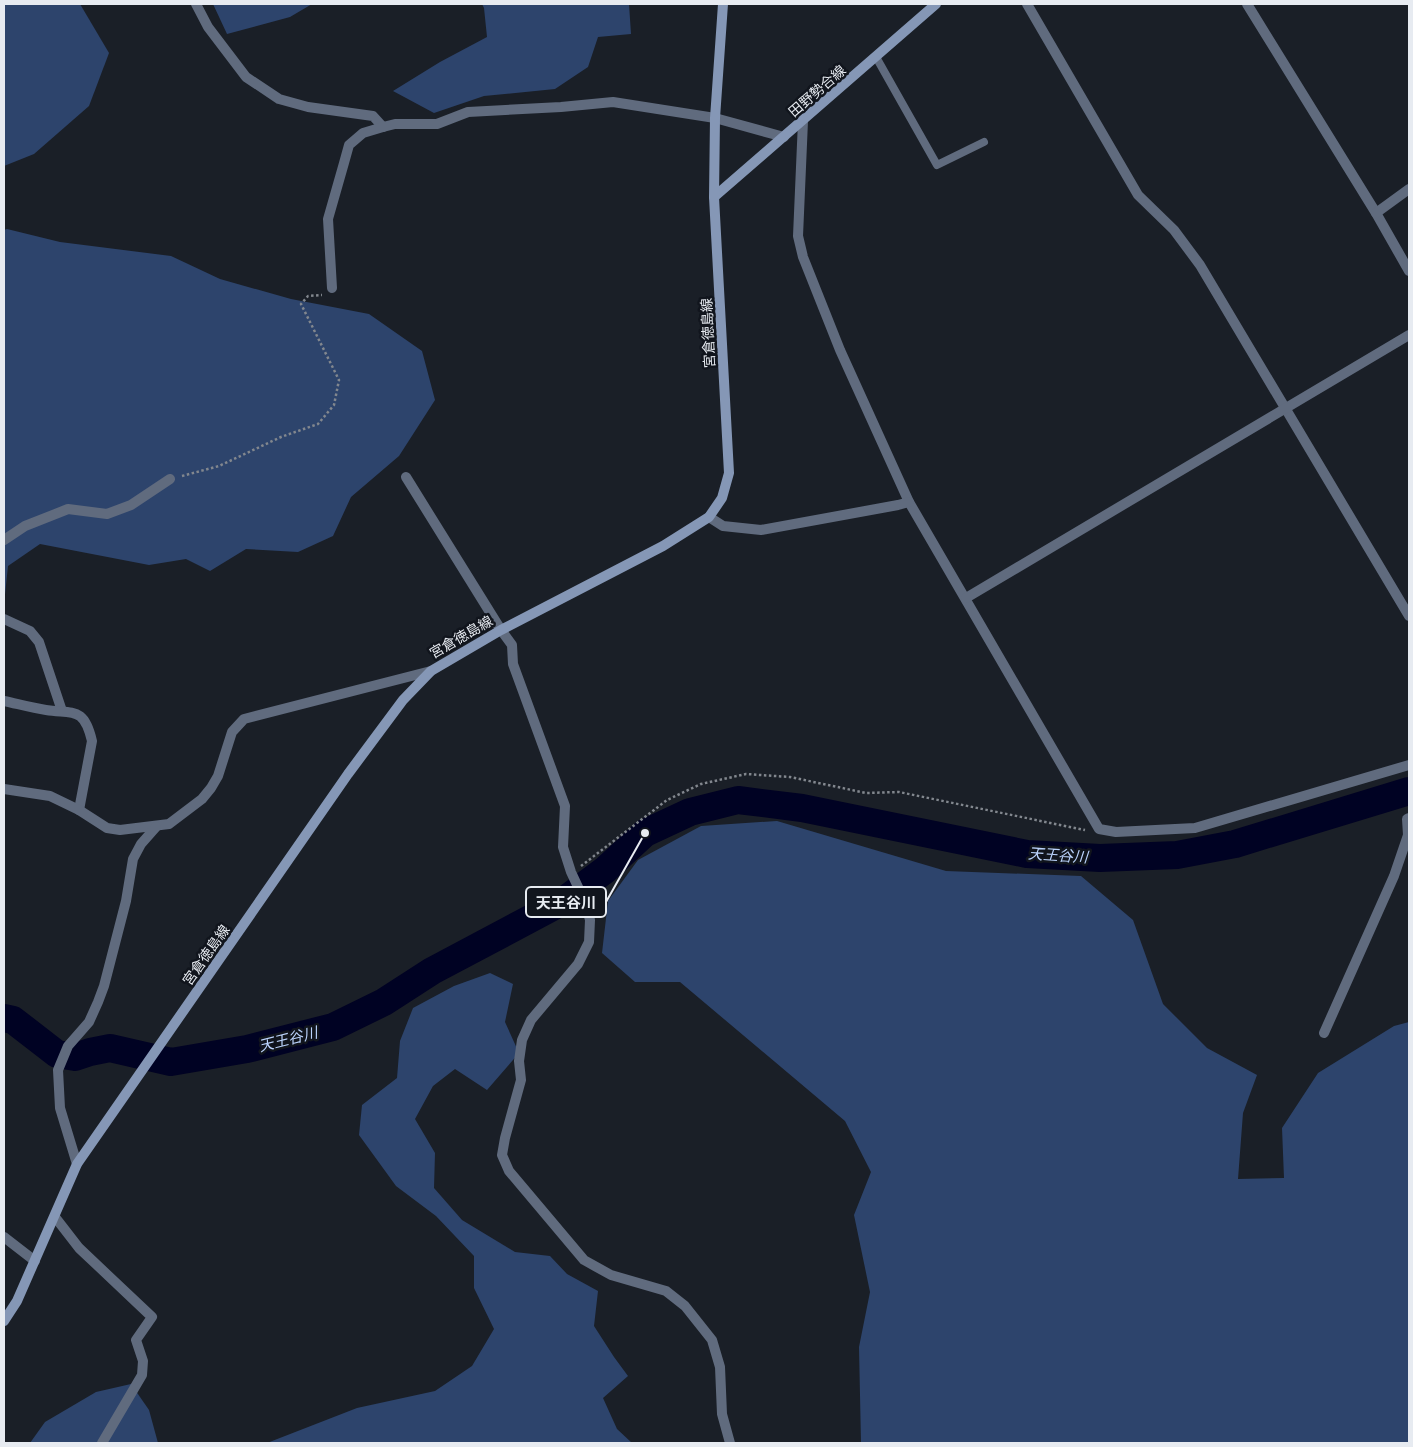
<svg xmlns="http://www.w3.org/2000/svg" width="1413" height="1447" font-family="'Source Serif 4','Noto Sans JP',serif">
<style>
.forest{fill:#2d446c}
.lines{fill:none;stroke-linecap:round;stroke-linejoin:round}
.river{stroke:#000223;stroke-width:28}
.path{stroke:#82878e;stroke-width:2.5;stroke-dasharray:2.5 2.5;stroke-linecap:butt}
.service{stroke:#606b7e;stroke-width:8}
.minor{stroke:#606b7e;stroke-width:10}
.secondary{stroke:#8597b6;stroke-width:10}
.labels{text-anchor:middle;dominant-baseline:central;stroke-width:5;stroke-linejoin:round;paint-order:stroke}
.street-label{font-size:14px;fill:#e7ebf1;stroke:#11151d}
.water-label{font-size:15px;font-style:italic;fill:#bbd3fc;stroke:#11151d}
.leader{fill:none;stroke:#e7ebf1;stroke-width:2}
.callout-dot{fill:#e7ebf1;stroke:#11151d;stroke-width:2}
.callout{fill:#11151d;stroke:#e7ebf1;stroke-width:2}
.callout-label{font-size:15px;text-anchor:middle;font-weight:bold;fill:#e7ebf1}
</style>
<rect width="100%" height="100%" fill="#1a1f27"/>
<g class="forest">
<polygon points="4,4 80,4 109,53 89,106 34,154 4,166"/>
<polygon points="213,4 312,4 290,17 227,34"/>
<polygon points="482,4 629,4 631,34 598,37 588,67 555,89 484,96 434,113 393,91 440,62 487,37 484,8"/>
<polygon points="7,229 60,242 171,256 220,279 291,299 369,314 422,351 435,400 399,456 351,497 333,536 298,552 246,549 210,571 186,559 149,565 40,544 8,566 4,604 4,230"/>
<polygon points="777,821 946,871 1081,876 1133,920 1163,1004 1207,1048 1257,1075 1243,1113 1238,1179 1284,1178 1282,1128 1318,1073 1394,1026 1409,1022 1409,1443 861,1443 859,1347 870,1292 854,1215 871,1172 845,1121 680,982 635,982 602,953 608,901 638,860 701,826"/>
<polygon points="490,973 513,984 505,1022 519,1053 487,1090 455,1069 433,1086 415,1119 435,1153 434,1188 462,1220 515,1252 550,1256 567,1274 598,1291 594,1326 614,1357 628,1376 603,1398 617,1429 632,1443 267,1443 357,1408 435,1391 472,1366 494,1329 474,1288 474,1256 436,1216 396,1186 359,1135 362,1105 397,1078 400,1041 413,1008 454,986"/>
<polygon points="131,1384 149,1410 158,1443 30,1443 45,1422 96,1392"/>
</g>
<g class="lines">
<polyline class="river" points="4,1018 13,1020 57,1054 75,1057 90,1052 110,1048 171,1062 247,1049 333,1027 384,1002 432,971 562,902 605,870 645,833 690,812 738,800 802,808 1027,854 1100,858 1177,855 1235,844 1409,791"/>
<g class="path">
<polyline points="182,476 219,466 281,437 318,424 334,405 339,380 301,304 308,296 322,295"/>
<polyline points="581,866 667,800 701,784 746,774 790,777 866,793 899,792 1085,830"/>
</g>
<polyline class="service" points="876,57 937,165 984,142"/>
<g class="minor">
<polyline points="196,4 208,27 246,77 279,99 308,107 373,116 383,127"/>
<polyline points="1027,4 1138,195 1174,230 1200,265 1409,616"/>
<polyline points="1247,4 1376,213 1409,271"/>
<polyline points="803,121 798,236 803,257 840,350 909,502 1099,829 1116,832 1195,828 1409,765"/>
<polyline points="1376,213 1409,189"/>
<polyline points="332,288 328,219 344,163 349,145 363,133 383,127 395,124 437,124 468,112 561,107 613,102 715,118 784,137"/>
<polyline points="406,477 501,630 512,645 513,664 565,806 563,847 571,872 585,902 590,920 589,942 578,964 531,1020 522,1040 519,1061 521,1080 505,1138 502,1155 509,1171 584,1260 611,1275 666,1291 685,1306 712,1340 720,1367 722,1414 730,1443"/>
<polyline points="709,517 723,526 761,530 898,505 909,502"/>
<polyline points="4,540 25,526 68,509 107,514 131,505 170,479"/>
<polyline points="966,598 1409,335"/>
<polyline points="4,619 30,631 39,642 62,711"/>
<path d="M4,701c14,3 28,7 42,9 27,4 38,-4 46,31l-13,69"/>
<polyline points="4,789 50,796 79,810 107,828 120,830 169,824 202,799 211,788 218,776 232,732 244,719 431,671"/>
<polyline points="1324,1033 1394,876 1408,835 1407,819 1409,818"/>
<polyline points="77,1164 60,1108 58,1070 68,1046 89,1022 98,1002 104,986 126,901 133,859 141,844 156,827"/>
<polyline points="55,1217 79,1248 152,1317 136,1340 143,1361 142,1375 102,1443"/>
<polyline points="4,1237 35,1261"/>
</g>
<g class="secondary">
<polyline points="714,197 936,4"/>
<polyline points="4,1321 17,1301 77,1164 348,774 403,700 431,671 501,630 663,546 709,517 722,498 729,473 714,197 715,118 723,4"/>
</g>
</g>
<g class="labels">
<g class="street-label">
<text transform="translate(817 91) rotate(-41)">田野勢合線</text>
<text transform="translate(708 333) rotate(-93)">宮倉徳島線</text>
<text transform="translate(461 637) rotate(-30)">宮倉徳島線</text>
<text transform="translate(206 955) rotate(-55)">宮倉徳島線</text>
</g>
<g class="water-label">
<text transform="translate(1058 855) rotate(4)">天王谷川</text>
<text transform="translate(288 1039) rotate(-14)">天王谷川</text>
</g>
</g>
<path class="leader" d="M645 833L606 902"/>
<circle class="callout-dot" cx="645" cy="833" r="5"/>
<rect class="callout" x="526" y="887" width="80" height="30" rx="5"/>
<g class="callout-label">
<text x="566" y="908">天王谷川</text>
</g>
<rect width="1413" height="1447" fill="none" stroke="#e7ebf1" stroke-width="10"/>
</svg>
